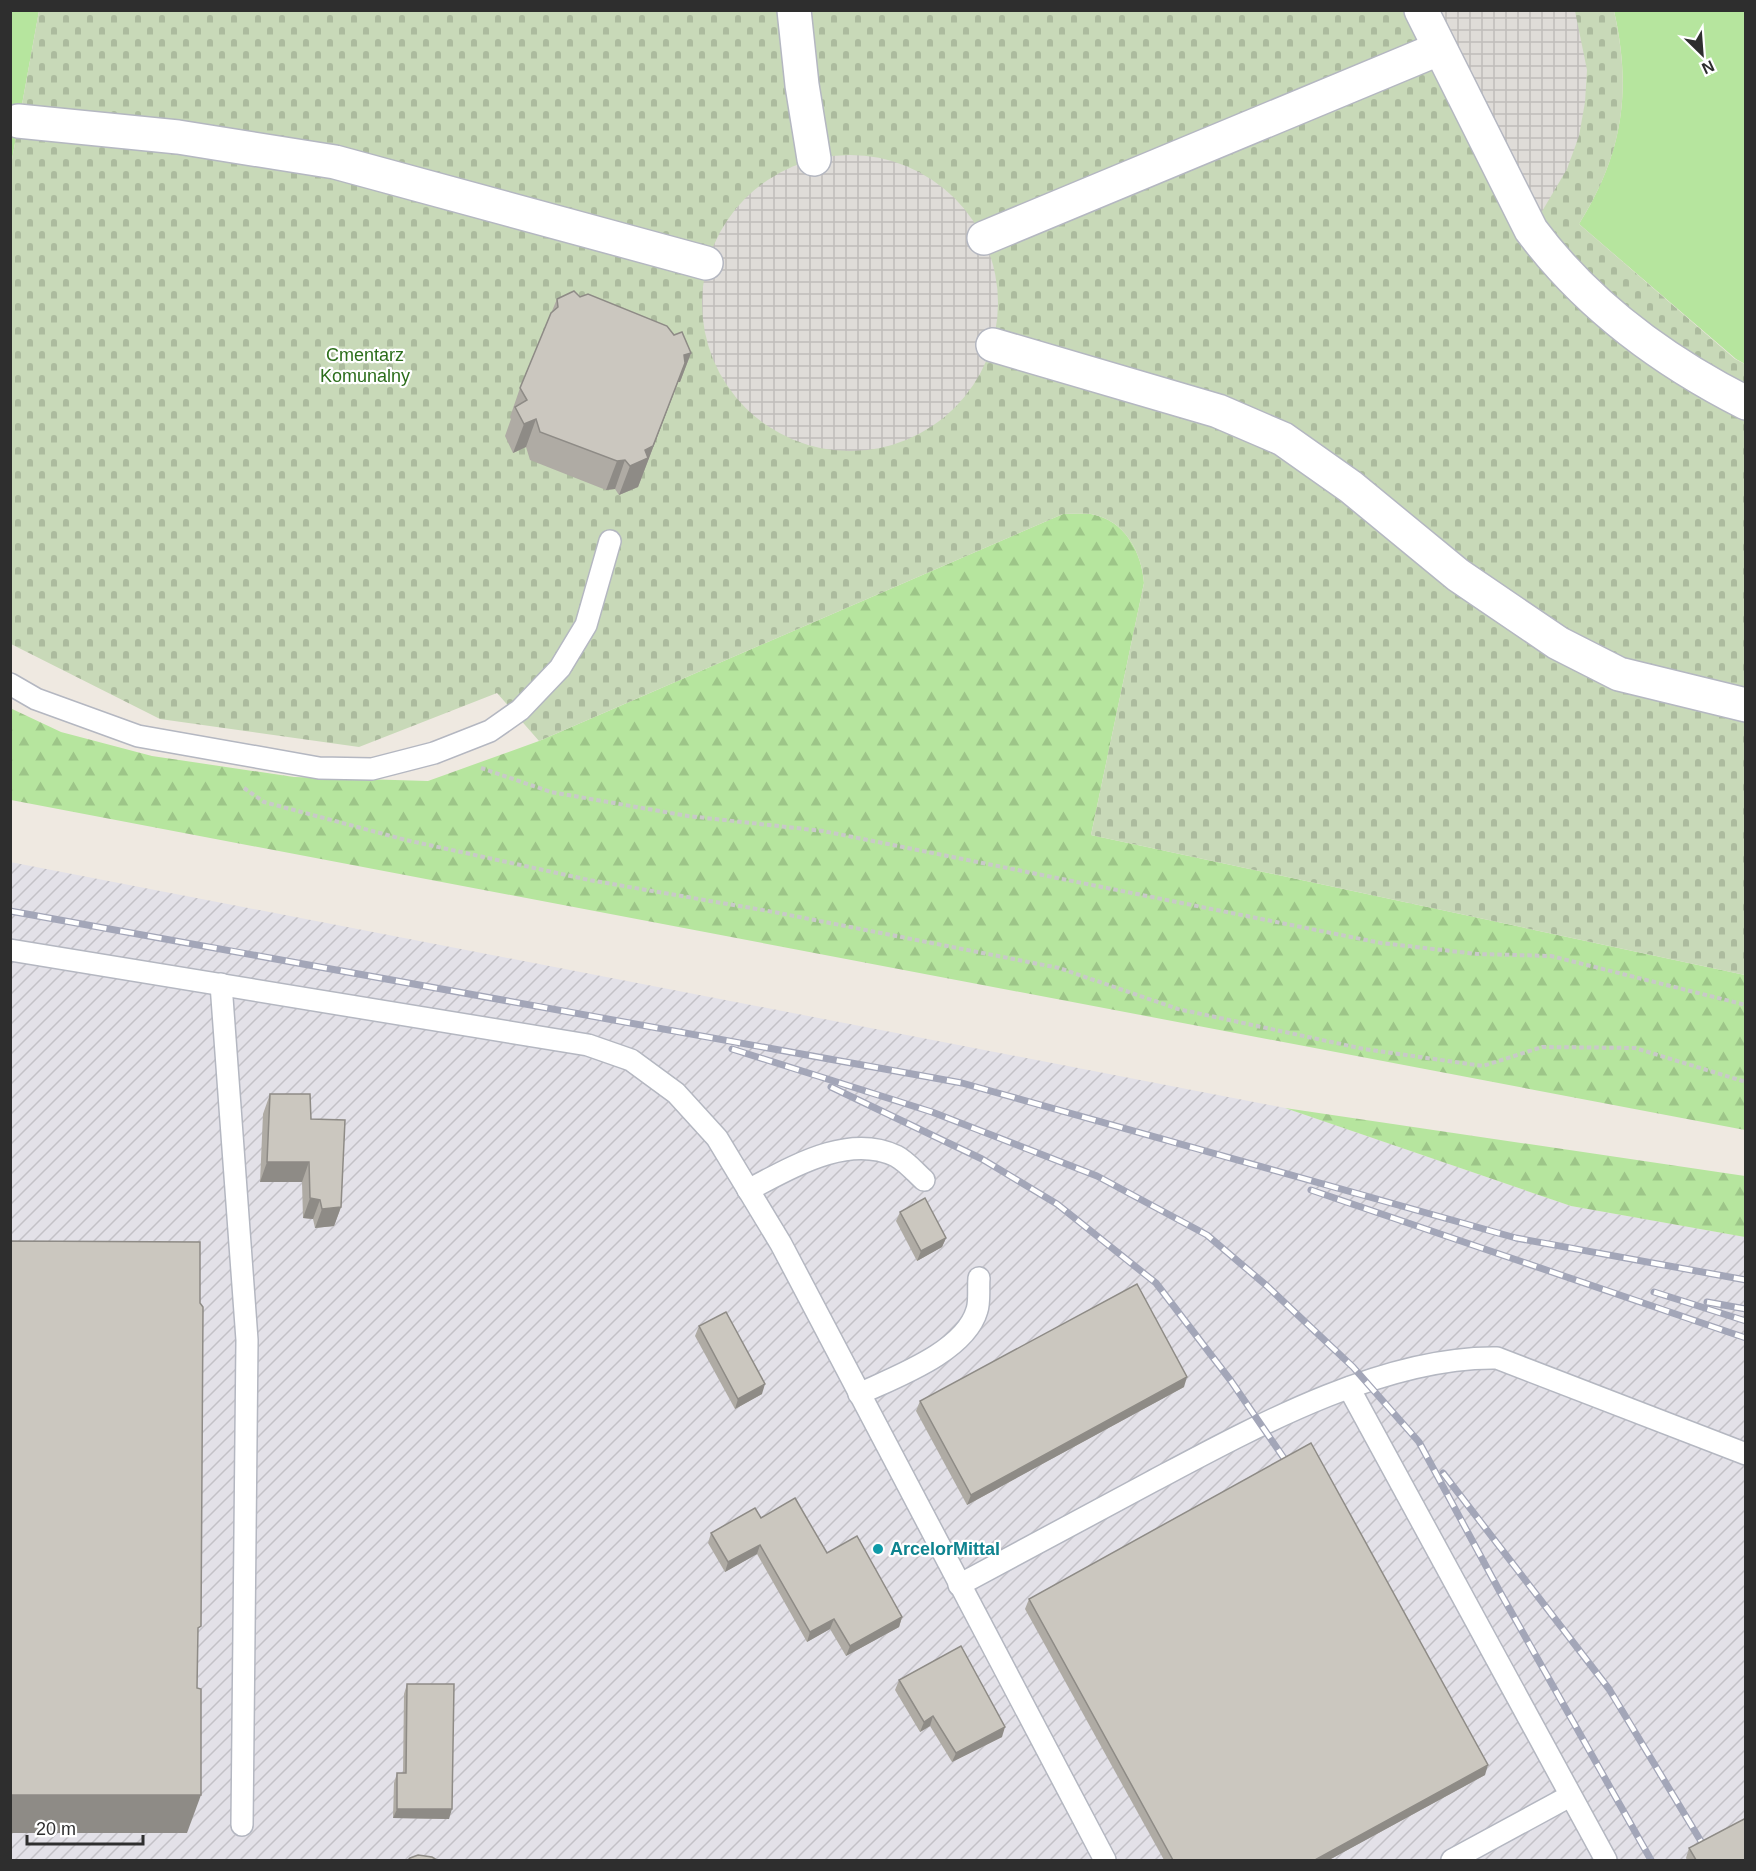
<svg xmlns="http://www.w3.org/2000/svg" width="1756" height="1871" font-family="Arial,sans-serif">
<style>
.industrial{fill:url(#industrial-furrows)}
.grass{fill:#b6e59e}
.forest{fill:url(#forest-firs)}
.cemetery{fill:url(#cemetery-stones)}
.plaza{fill:url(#plaza-grid)}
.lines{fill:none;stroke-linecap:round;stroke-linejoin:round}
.lane-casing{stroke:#b4b7c1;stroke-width:24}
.street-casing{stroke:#b4b7c1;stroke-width:36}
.path{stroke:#c9c9c9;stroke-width:4;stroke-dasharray:4.5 3;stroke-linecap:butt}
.lane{stroke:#fff;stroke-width:21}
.street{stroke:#fff;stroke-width:33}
.rail-casing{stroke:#a3a6b8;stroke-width:7}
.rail{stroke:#fff;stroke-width:4.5;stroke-dasharray:14;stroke-linecap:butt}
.wall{fill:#afaba4}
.shaded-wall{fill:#8e8b86}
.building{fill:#cbc7bf;stroke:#8e8b86;stroke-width:1.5}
.culture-dot{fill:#0f9aa8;stroke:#fff;stroke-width:2}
.labels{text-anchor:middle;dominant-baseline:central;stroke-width:4.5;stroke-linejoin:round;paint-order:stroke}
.park-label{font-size:18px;fill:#2c6e1b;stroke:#fff}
.culture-label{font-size:18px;font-weight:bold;fill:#0d838f;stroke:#fff;text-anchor:start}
</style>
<defs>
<pattern id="industrial-furrows" width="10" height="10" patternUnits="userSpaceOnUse" patternTransform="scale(1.5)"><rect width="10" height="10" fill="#e3e1e8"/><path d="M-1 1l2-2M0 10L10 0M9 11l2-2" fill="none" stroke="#c3c1c7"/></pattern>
<pattern id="forest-firs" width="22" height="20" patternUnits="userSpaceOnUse" patternTransform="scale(1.5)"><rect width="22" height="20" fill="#b6e59e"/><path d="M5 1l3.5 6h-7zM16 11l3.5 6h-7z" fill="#9dc588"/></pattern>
<pattern id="cemetery-stones" width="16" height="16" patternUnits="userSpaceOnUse" patternTransform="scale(1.5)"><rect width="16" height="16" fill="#c8d9b8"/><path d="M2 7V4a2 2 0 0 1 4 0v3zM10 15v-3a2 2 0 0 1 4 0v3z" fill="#acbb9e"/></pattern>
<pattern id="plaza-grid" width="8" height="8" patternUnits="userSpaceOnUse" patternTransform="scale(1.5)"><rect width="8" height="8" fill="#dfdcd8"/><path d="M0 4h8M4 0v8" fill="none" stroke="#c0bdba"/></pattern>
</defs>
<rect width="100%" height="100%" fill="#efe9e1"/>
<polygon class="industrial" points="10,862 1285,1108 1571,1206 1745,1237 1745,1860 11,1860"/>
<g class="grass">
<polygon points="11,11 39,11 11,165"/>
<path d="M1614,11h131v353l-9,-5 -157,-135c44,-70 53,-134 35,-213z"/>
</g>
<g class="forest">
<path d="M1063,514c9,0 20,-1 28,0 34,6 51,39 53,69l-53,252 654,140v155l-1734,-330 -1,-92 51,24 91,24 142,21 134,4 111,-40z"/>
<polygon points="1285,1108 1745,1176 1745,1237 1571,1206"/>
</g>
<path class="cemetery" d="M39,11h1575c18,80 9,143 -35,213l156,135 10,5v611l-654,-140 53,-252c-2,-30 -19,-63 -53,-69 -9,-1 -19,0 -28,0l-524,227 -42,-48 -138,54 -199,-28 -149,-75v-479z"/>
<g class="plaza">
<polygon points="1417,11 1575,11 1587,70 1585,102 1579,136 1567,169 1531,230"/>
<circle cx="850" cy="303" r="148"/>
</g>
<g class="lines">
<defs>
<g id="lane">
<polyline points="10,684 36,699 138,736 319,768 372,769 434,753 490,731 520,710 560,668 586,625 610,541"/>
<polyline points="10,950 588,1045 631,1060 676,1093 717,1138 781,1244 1105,1860"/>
<polyline points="221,984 247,1340 242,1825"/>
<path d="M748,1190c43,-22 99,-57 148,-34 10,5 20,17 28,24"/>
<polyline points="1349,1388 1606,1860"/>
<path d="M859,1394c36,-17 106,-42 118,-84 3,-9 1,-22 2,-32"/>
<path d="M959,1585c64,-34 128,-68 192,-103 100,-53 231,-126 346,-124l249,96"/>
<polyline points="1452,1860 1570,1796"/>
</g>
<g id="street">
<polyline points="794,10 802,85 814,159"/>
<path d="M1421,10l110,220c56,75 132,131 215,173"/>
<polyline points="18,121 178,137 335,162 706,263"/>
<polyline points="984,238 1436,50"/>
<polyline points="993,345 1218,411 1283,439 1351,487 1458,575 1558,643 1619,674 1746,705"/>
</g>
</defs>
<use href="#lane" class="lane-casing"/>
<use href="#street" class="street-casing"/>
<g class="path">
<polyline points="481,768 551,792 688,816 823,831 1381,943 1477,954 1551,956 1746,1005"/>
<polyline points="244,788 264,802 406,840 589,880 774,912 1059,968 1178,1009 1364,1049 1483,1066 1542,1047 1635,1048 1746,1082"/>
</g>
<use href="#lane" class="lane"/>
<use href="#street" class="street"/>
<defs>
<g id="rail">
<polyline points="10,911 962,1083 1516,1238 1746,1280"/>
<polyline points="732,1049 932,1112 1097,1176 1207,1235 1267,1286 1353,1367 1419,1442 1500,1592 1651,1860"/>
<polyline points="831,1087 982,1159 1057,1204 1156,1283 1231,1381 1290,1467"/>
<polyline points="1311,1190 1746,1338"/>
<polyline points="1654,1292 1746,1321"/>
<polyline points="1707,1302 1746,1309"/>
<polyline points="1443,1473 1609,1689 1705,1848"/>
</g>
</defs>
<use href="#rail" class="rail-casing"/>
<use href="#rail" class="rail"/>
</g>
<g class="wall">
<polygon points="580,297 691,353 680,382 678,382 638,487 619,495 615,489 606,490 530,460 526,447 513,453 505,436 511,419 510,417 520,388 557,299"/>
<polygon points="270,1094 311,1119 341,1207 334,1226 315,1228 313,1219 303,1218 302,1182 260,1182 263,1114"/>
<polygon points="900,1212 946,1238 942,1247 917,1261 896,1221"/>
<polygon points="699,1326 762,1394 735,1409 695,1336"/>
<polygon points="1184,1387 967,1505 916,1411 920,1401"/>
<polygon points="761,1518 827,1553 902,1617 899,1627 846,1656 830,1629 807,1642 757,1554 725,1572 708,1543 711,1533"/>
<polygon points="1029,1599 1485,1775 1329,1860 1164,1860 1025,1609"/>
<polygon points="899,1680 1002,1737 952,1762 930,1726 920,1732 895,1690"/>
<polygon points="407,1684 449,1819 393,1818 394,1783 397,1773 403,1773 404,1694"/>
<polygon points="1689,1848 1746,1860 1687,1860 1686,1858"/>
</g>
<g class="shaded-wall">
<polygon points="691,353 680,382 678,382 638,487 619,495 630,466 684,355"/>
<polygon points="536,419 526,447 513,453 524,424"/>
<polygon points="625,460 615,489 606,490 617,461"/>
<polygon points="267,1162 309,1162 302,1182 260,1182"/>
<polygon points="310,1198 320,1200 313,1219 303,1218"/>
<polygon points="341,1207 334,1226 315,1228 322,1209"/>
<polygon points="946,1238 942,1247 917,1261 921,1251"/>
<polygon points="1187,1377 1184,1387 967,1505 971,1495"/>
<polygon points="765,1384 762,1394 735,1409 738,1399"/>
<polygon points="760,1545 757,1554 725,1572 728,1562"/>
<polygon points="902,1617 899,1627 846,1656 850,1646"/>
<polygon points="834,1619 830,1629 807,1642 810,1632"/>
<polygon points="933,1716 930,1726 920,1732 924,1722"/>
<polygon points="1005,1727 1002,1737 952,1762 956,1753"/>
<polygon points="1488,1765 1485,1775 1329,1860 1315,1860"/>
<polygon points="10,1795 201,1795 187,1833 10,1833"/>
<polygon points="397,1809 452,1809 449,1819 393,1818"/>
</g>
<g class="building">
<polygon points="574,291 580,297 588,294 667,326 674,335 682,332 691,353 684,355 685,363 653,446 645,450 648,458 630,466 625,460 617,461 540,432 536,419 524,424 515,407 527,400 520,388 551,313 558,307 557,299"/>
<polygon points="270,1094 310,1094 311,1119 345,1120 341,1207 322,1209 320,1200 310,1198 309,1162 267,1162"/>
<polygon points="925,1198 946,1238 921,1251 900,1212"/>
<polygon points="10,1241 200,1242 200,1303 203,1307 201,1626 198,1628 197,1688 201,1689 201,1795 10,1795"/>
<polygon points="1137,1284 1187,1377 971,1495 920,1401"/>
<polygon points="726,1312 765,1384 738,1399 699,1326"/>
<polygon points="1311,1443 1488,1765 1315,1860 1173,1860 1029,1599"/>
<polygon points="795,1498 827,1553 857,1536 902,1617 850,1646 834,1619 810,1632 760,1545 728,1562 711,1533 755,1508 761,1518"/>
<polygon points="961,1646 1005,1727 956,1753 933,1716 924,1722 899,1680"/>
<polygon points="407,1684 454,1684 452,1809 397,1809 397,1773 406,1773"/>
<polygon points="1746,1818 1746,1860 1696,1860 1689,1848"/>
<polygon points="418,1855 432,1857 437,1860 408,1860 410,1858"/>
</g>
<circle class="culture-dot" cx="878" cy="1549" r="6"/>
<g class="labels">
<g class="park-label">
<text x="365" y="355">Cmentarz<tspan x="365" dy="21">Komunalny</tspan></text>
</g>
<g class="culture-label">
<text x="890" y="1549">ArcelorMittal</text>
</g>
</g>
<rect width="1756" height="1871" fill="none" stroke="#2e2e2e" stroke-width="24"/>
<g transform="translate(1702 54) rotate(155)" stroke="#ffffff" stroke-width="4.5" paint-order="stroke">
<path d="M0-4.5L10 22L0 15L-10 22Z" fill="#2e2e2e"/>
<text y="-9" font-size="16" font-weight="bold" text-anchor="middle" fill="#2e2e2e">N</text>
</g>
<path d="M27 1835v9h116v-9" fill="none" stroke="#2e2e2e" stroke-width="3"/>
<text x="36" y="1835" font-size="18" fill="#2e2e2e" stroke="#ffffff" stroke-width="4.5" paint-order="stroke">20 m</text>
</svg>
